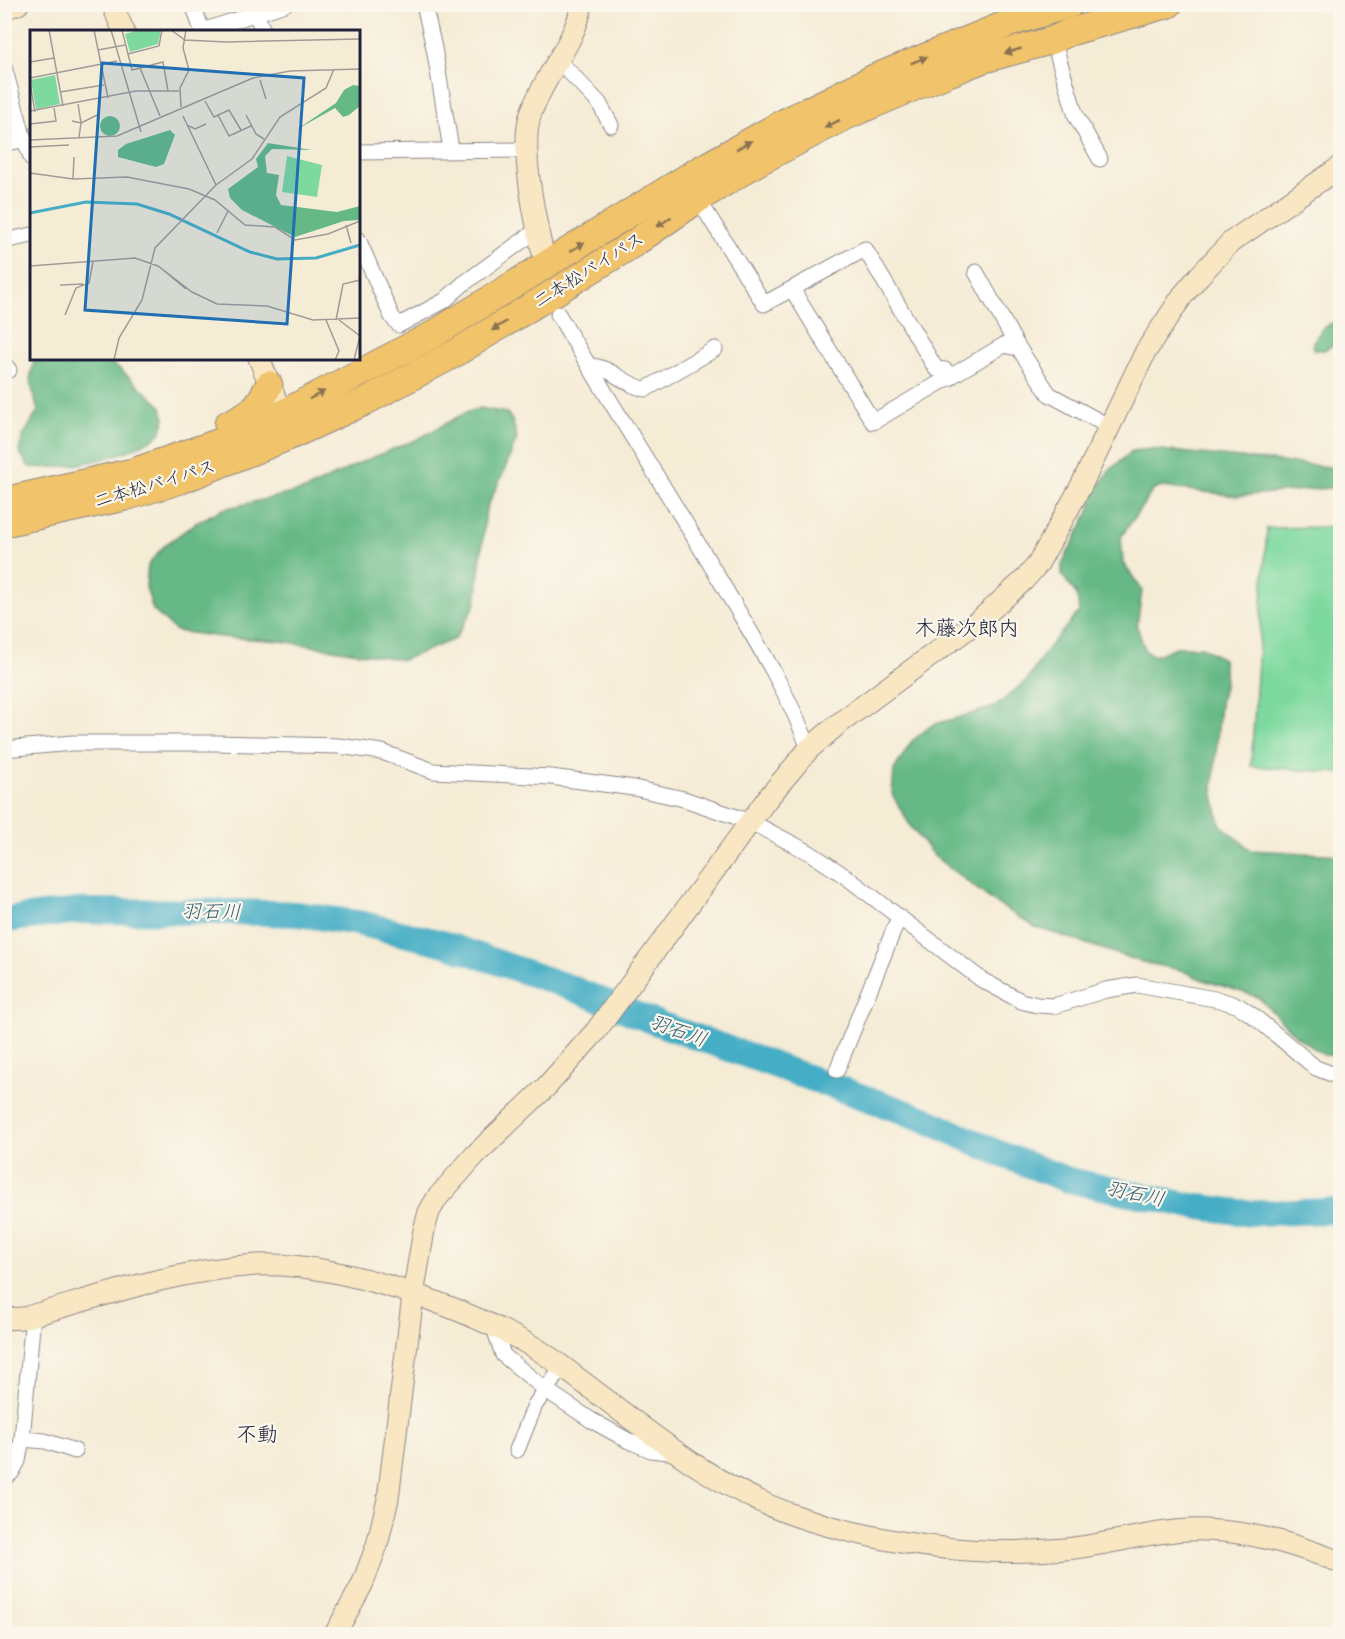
<svg xmlns="http://www.w3.org/2000/svg" width="1345" height="1639" font-family="'Balsamiq Sans','Klee One',sans-serif">
<style>
.green{fill:#7ed99f;stroke:#507e6d;stroke-width:1.5}
.forest{fill:#66b986;stroke:#446e60;stroke-width:1.5}
.lines{fill:none;stroke-linecap:round;stroke-linejoin:round}
.river{stroke:#45adc5;stroke-width:26}
.street-casing{stroke:#8c8788;stroke-width:17}
.secondary-casing{stroke:#8c8788;stroke-width:23}
.highway-casing{stroke:#8c8788;stroke-width:29}
.street{stroke:#fff;stroke-width:15}
.secondary{stroke:#f9e7c3;stroke-width:21}
.highway{stroke:#f1c36a;stroke-width:27}
.oneway{fill:#8a7252}
.labels{text-anchor:middle;dominant-baseline:central;stroke-width:4.5;stroke-linejoin:round;paint-order:stroke}
.street-label{font-size:18px;fill:#22223b;stroke:#fbf7ec}
.water-label{font-size:20px;font-style:italic;fill:#305a72;stroke:#fbf7ec}
.quarter-label{font-size:21px;fill:#22223b;stroke:#fbf7ec}
.inset-river{fill:none;stroke:#45adc5;stroke-width:3}
.inset-road{fill:none;stroke:#a19b98;stroke-width:1.5}
.view{fill:#1f6fb2;fill-opacity:0.15;stroke:#1f6fb2;stroke-width:3}
.inset-edge{fill:none;stroke:#22223b;stroke-width:3}
</style>
<rect width="100%" height="100%" fill="#fbf7ec"/>
<filter id="ink" filterUnits="userSpaceOnUse"><feTurbulence type="fractalNoise" baseFrequency=".0167" numOctaves="2"/><feDisplacementMap in="SourceGraphic" scale="12" xChannelSelector="R" yChannelSelector="G"/><feConvolveMatrix kernelMatrix="1 2 1 2 8 2 1 2 1" color-interpolation-filters="sRGB"/></filter>
<filter id="wash" filterUnits="userSpaceOnUse"><feTurbulence type="fractalNoise" baseFrequency=".008" numOctaves="4" result="noise"/><feDisplacementMap in="SourceGraphic" scale="24" xChannelSelector="R" yChannelSelector="G"/><feGaussianBlur stdDeviation="1.35" result="paint"/><feColorMatrix in="noise" values="0 0 0 0 0 0 0 0 0 0 0 0 0 0 0 0 0 1.4 0 .05"/><feComposite in="paint" operator="in"/></filter>
<g filter="url(#wash)">
<rect width="100%" height="100%" fill="#f5ecd6"/>
<polygon class="green" points="1340,527 1340,773 1251,766 1267,528"/>
<g class="forest">
<polygon points="1340,318 1340,341 1324,350 1314,350 1313,342 1322,329"/>
<path d="M34,359h71l15,10 41,37 4,12 -5,16c-35,24 -89,36 -131,33l-10,-16 3,-13 16,-27 -8,-31z"/>
<polygon points="480,408 507,413 512,420 517,438 503,474 486,509 476,603 455,639 403,660 281,641 221,637 176,631 153,610 146,587 148,565 165,545 196,523 223,509 305,490 364,461 418,439 463,414"/>
<polygon points="1151,449 1340,468 1340,487 1237,496 1162,487 1153,490 1121,537 1123,563 1142,590 1137,626 1145,651 1155,656 1176,647 1202,647 1223,659 1225,681 1220,704 1213,790 1220,824 1251,850 1340,855 1340,1056 1324,1055 1296,1036 1258,997 1203,980 1181,970 1142,962 1035,927 994,902 934,856 911,827 892,794 894,770 912,741 932,725 995,707 1028,679 1048,648 1079,612 1077,595 1062,575 1062,564 1089,512 1095,491 1110,470 1132,451"/>
</g>
<g class="lines">
<polyline class="river" points="4,920 78,911 234,912 297,914 358,923 442,943 569,987 657,1023 924,1119 1003,1155 1068,1180 1192,1206 1248,1213 1340,1211"/>
</g>
</g>
<g filter="url(#ink)">
<g class="lines">
<defs>
<g id="street">
<polyline points="193,4 202,31 285,4"/>
<polyline points="424,4 434,48 451,149"/>
<polyline points="256,15 264,32"/>
<polyline points="1053,40 1076,116 1100,159"/>
<polyline points="558,60 599,103 611,125"/>
<polyline points="4,67 24,139 32,159"/>
<polyline points="4,144 24,139"/>
<polyline points="358,152 526,150"/>
<polyline points="698,199 764,304 865,249 936,369 945,370 950,378"/>
<polyline points="358,239 392,317 399,325 444,301 463,284 537,230"/>
<polyline points="4,241 32,235"/>
<polyline points="976,272 1016,344 1049,394 1110,427"/>
<polyline points="792,289 873,422 1004,345 1012,347 1016,344"/>
<path d="M558,314c56,96 117,189 173,285 29,49 59,97 78,150"/>
<polyline points="4,364 9,370"/>
<path d="M589,366c22,0 36,20 57,23l69,-40"/>
<polyline points="4,749 73,743 216,743 339,746 382,752 433,771 551,777 634,788 684,799 751,822 810,853 845,876 982,980 1021,1001 1037,1005 1054,1006 1106,990 1137,985 1220,1000 1239,1006 1256,1018 1316,1068 1340,1077"/>
<polyline points="837,1070 899,917"/>
<polyline points="494,1328 503,1355 546,1390 591,1420 629,1441 651,1450 677,1453"/>
<polyline points="22,1439 45,1441 75,1451"/>
<polyline points="517,1450 535,1405 562,1367"/>
<polyline points="4,1479 12,1472 18,1461 22,1439 33,1315"/>
</g>
<g id="secondary">
<polyline points="112,4 124,32"/>
<polyline points="4,9 18,4"/>
<path d="M543,254c-8,-35 -24,-108 -12,-141 13,-38 44,-69 51,-109"/>
<polyline points="259,358 276,400"/>
<path d="M4,1319l19,-1c76,-21 153,-48 233,-53 81,-4 203,40 274,80 16,9 32,21 46,32 67,50 133,107 212,136 27,10 54,17 82,23 64,14 129,19 195,13 46,-4 94,-21 140,-19 50,2 88,14 135,32"/>
<polyline points="335,1634 362,1585 377,1545 388,1499 413,1295 424,1230 429,1212 437,1198 475,1155 547,1086 596,1031 767,799 809,749 837,725 982,618 1024,580 1038,564 1081,486 1146,351 1183,295 1200,275 1231,242 1340,167"/>
</g>
<g id="highway">
<path d="M228,424c23,-10 30,-16 41,-39"/>
<polyline points="4,501 133,472 226,440 282,414 434,334 696,172 787,121 874,78 1007,24 1070,4"/>
<polyline points="4,523 125,497 181,480 290,436 364,402 454,354 633,244 698,199 756,163 846,116 919,85 981,60 1053,40 1070,32 1169,4"/>
</g>
</defs>
<use href="#street" class="street-casing"/>
<use href="#secondary" class="secondary-casing"/>
<use href="#highway" class="highway-casing"/>
<use href="#street" class="street"/>
<use href="#secondary" class="secondary"/>
<use href="#highway" class="highway"/>
</g>
<defs><path id="oneway-solid" d="M-6-.8H1V-3.2L6.5 0L1 3.2V.8H-6Z" transform="scale(1.5)"/></defs>
<g class="oneway">
<use href="#oneway-solid" transform="translate(1013 51) rotate(164)"/>
<use href="#oneway-solid" transform="translate(919 60) rotate(-22)"/>
<use href="#oneway-solid" transform="translate(832 124) rotate(153)"/>
<use href="#oneway-solid" transform="translate(744 145) rotate(-29)"/>
<use href="#oneway-solid" transform="translate(664 222) rotate(145)"/>
<use href="#oneway-solid" transform="translate(577 247) rotate(-32)"/>
<use href="#oneway-solid" transform="translate(499 326) rotate(148)"/>
<use href="#oneway-solid" transform="translate(317 395) rotate(-28)"/>
</g>
</g>
<g class="labels">
<g class="street-label">
<text transform="translate(589 270) rotate(-32)">二本松バイパス</text>
<text transform="translate(155 484) rotate(-17)">二本松バイパス</text>
</g>
<g class="water-label">
<text transform="translate(211 912) rotate(1)">羽石川</text>
<text transform="translate(678 1031) rotate(20)">羽石川</text>
<text transform="translate(1135 1194) rotate(12)">羽石川</text>
</g>
<g class="quarter-label">
<text x="967" y="628">木藤次郎内</text>
<text x="257" y="1434">不動</text>
</g>
</g>
<g transform="translate(30 30)">
<rect width="330" height="330" fill="#f5ecd6"/>
<path d="M109,0h22l-3,14 -28,8 -5,-18zM25,45l5,29 -24,5 -5,-29zM257,126l35,9 -5,32 -35,-5z" fill="#7ed99f"/>
<path d="M323,55l7,1v20l-11,9 -6,2 -8,-9 -39,22 40,-27 8,-13zM70 96a10 10 0 1 1 20 0a10 10 0 1 1-20 0ZM140,100l5,5 -11,29 -8,3 -38,-10v-7l8,-6zM238,113l44,7 -40,-1 -7,7 2,17 12,2 -3,20 5,10 56,7 23,-6v14l-16,1 -49,16 -53,-27 -12,-12 -2,-9 30,-22 -2,-8z" fill="#66b986"/>
<path class="inset-river" d="M0,183l56,-11 51,2 32,10 81,38 27,7 39,-1 44,-13"/>
<path class="inset-road" d="M19,0l14,76M64,0l14,68M81,0l30,102M92,0l10,40 31,-8 5,29M141,0l14,10 41,2 134,-3M68,20l27,-5M98,24l31,-8 3,-16M0,32l24,-4M110,38l20,48M0,48l87,-17M230,50l6,19M0,52l5,30M30,62l44,-7M175,71l9,16 15,-7 12,20M151,77l-1,-19 9,-18 -6,-22 3,-18M0,81l106,-20h43M188,85l11,21 22,-10M216,85l10,19 8,5M153,86l33,69M42,91l9,2 -3,-19M0,94l26,-3 -2,-13M157,95l8,4 11,-5M49,107l2,-14 16,-8 2,4M0,110l87,-4 136,-58 37,-7 70,-2M0,117l39,-2M0,143l43,6 54,-2 62,12 26,11 30,25 30,2 20,13 33,-6 32,-13M43,149l1,-22M316,195l5,18M187,203l11,-22M0,236l105,-8 23,8 34,26 25,12 50,2 46,14 47,-2M132,239l24,20M30,255l23,-1M35,285l11,-27 13,-5 4,-21M296,290l13,31 -4,9M306,290l7,-36 17,-4M309,290l21,16 -6,24M84,330l5,-22 23,-38 13,-52 61,-63 36,-26 28,-42 46,-29 8,-19"/>
<path class="view" d="M72,33l202,15 -17,246 -202,-14z"/>
<rect width="330" height="330" class="inset-edge"/>
</g>
<rect width="1345" height="1639" fill="none" stroke="#fbf7ec" stroke-width="24"/>
</svg>
